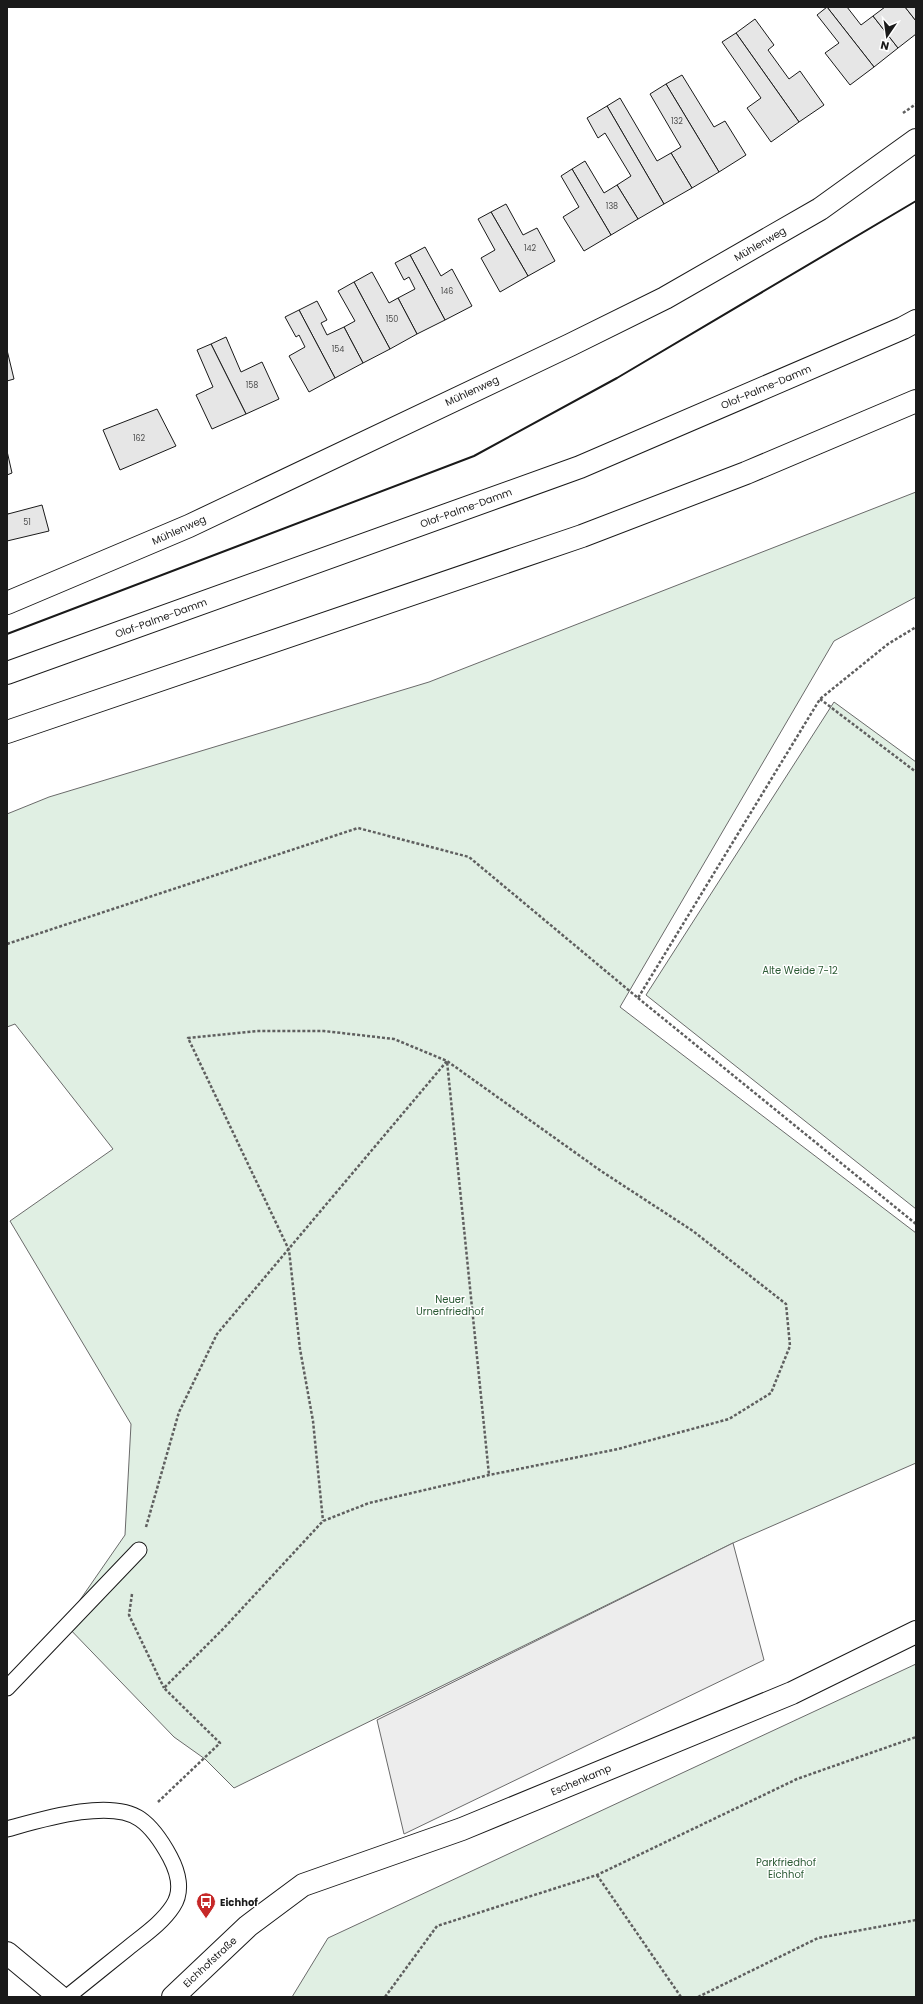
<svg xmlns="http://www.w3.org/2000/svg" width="923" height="2004" font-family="Poppins,sans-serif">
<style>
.green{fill:#e0efe3;stroke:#6a6a6a}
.parking{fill:#ededed;stroke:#6a6a6a}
.building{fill:#e6e6e6;stroke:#1a1a1a}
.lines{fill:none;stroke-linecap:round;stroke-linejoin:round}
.lane-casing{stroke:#1a1a1a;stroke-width:17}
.street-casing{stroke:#1a1a1a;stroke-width:24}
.highway-casing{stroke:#1a1a1a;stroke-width:24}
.path{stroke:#5f5f5f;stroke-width:2.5;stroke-dasharray:3 2;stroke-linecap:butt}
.lane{stroke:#fff;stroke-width:15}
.street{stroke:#fff;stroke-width:22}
.highway{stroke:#fff;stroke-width:22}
.wall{stroke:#1a1a1a;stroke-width:2}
.labels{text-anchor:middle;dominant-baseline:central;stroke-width:3;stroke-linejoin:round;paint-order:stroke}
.number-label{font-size:8px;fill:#4d4d4d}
.street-label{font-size:10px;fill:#1a1a1a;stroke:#fff}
.park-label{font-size:10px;fill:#2b5a34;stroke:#fff}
.poi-label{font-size:10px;font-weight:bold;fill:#1a1a1a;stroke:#fff;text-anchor:start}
</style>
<rect width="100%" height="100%" fill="#fff"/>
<g class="green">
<polygon points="916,492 916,597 834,641 620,1007 916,1233 916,1463 733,1543 234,1788 205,1759 174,1737 64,1623 125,1535 131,1424 10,1221 113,1149 15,1024 7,1027 7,814 49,797 429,682"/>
<polygon points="834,702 916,762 916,1209 646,995"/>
<polygon points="916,1664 916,1997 292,1997 328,1938"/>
</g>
<polygon class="parking" points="733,1543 764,1660 404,1834 377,1720"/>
<g class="building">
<polygon points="827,7 847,7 861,25 873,16 898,48 874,67"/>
<polygon points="827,7 874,67 850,85 825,53 839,43 817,15"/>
<polygon points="885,7 905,7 916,21 916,34 898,48 873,16"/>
<polygon points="905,7 916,7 916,21"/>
<polygon points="755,19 774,45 768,50 789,79 800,71 824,105 799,122 736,33"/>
<polygon points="736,33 799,122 771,142 747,108 761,98 722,42"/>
<polygon points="682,75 714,127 725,121 746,155 719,172 666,84"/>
<polygon points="666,84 719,172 692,188 671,153 681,147 650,94"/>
<polygon points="620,98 657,161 671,153 692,188 664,204 607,106"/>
<polygon points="607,106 664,204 638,219 617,185 631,176 605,133 598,138 587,118"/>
<polygon points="585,161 604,193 617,185 638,219 611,235 572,169"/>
<polygon points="572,169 611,235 584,251 563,217 579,207 561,176"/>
<polygon points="506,204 523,235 537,228 555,261 528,276 491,212"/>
<polygon points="491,212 528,276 500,292 481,258 495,250 478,219"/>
<polygon points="425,247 441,276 452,269 472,306 445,320 410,255"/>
<polygon points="410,255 445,320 417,334 398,298 415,289 409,277 404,280 395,263"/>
<polygon points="372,272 389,303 398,298 417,334 390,349 354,282"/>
<polygon points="354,282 390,349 363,363 344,327 355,321 338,291"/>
<polygon points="317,301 327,320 321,323 327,335 344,327 363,363 335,378 299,310"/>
<polygon points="299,310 335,378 309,392 289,356 305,347 299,335 296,337 285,317"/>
<polygon points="226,337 241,372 262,362 279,399 246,414 211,344"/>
<polygon points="211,344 246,414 212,429 196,395 213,387 197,350"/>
<polygon points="7,350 14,379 7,381"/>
<polygon points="157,409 176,446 120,470 103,430"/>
<polygon points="7,451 12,473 7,475"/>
<polygon points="42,505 49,531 7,541 7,511 8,514"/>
</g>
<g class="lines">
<defs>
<g id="lane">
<polyline points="7,1688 139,1550"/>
<path d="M7,1829c33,-9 103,-31 133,-10 13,9 23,25 30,38 8,15 13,34 3,49 -11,17 -29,29 -45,42 -20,16 -41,33 -61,49"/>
</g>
<g id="street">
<polyline points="7,603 189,526 570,345 665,298 820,209 916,140"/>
<polyline points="7,1953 60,1997"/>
<polyline points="173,1997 248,1926 303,1885 462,1829 792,1693 916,1632"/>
</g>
<g id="highway">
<polyline points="7,673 580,467 903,328 916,321"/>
<polyline points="7,732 582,536 746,473 916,401"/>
</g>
</defs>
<use href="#lane" class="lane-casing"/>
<use href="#street" class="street-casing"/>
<use href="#highway" class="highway-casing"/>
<g class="path">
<polyline points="903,113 916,104"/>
<polyline points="820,699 916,772"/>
<polyline points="7,944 358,828 469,857 638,998 820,699 888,644 916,627"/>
<polyline points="638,998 916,1224"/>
<polyline points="146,1527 179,1412 217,1334 447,1061 489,1475"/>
<polyline points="132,1594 129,1615 164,1688"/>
<polyline points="158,1802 220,1743 164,1688 224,1628 323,1521 369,1503 489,1475 618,1449 729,1419 771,1393 790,1346 786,1304 693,1231 601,1171 447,1061 394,1039 324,1031 257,1031 188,1038 289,1250 300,1349 313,1421 323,1521"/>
<polyline points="597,1875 681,1997"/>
<polyline points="385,1997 437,1926 597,1875 797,1779 916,1737"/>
<polyline points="698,1997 818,1938 916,1920"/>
</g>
<use href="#lane" class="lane"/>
<use href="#street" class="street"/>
<use href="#highway" class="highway"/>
<polyline class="wall" points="7,634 474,456 617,378 916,201"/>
</g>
<defs>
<symbol id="bus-pin" viewBox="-11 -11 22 30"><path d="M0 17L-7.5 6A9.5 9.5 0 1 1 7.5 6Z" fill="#c62828" stroke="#fff"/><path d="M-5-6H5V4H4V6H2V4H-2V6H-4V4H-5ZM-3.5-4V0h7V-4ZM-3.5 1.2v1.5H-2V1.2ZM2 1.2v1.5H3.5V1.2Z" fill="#fff"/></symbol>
</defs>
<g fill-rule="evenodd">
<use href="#bus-pin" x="195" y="1891" width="22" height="30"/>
</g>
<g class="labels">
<g class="number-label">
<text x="677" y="121">132</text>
<text x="612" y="206">138</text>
<text x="530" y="248">142</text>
<text x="447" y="291">146</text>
<text x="392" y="319">150</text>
<text x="338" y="349">154</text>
<text x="252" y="385">158</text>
<text x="139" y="438">162</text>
<text x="27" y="522">51</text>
</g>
<g class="street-label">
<text transform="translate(760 244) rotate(-30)">Mühlenweg</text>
<text transform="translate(766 387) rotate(-23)">Olof-Palme-Damm</text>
<text transform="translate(472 391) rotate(-25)">Mühlenweg</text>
<text transform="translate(466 508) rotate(-20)">Olof-Palme-Damm</text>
<text transform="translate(179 530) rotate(-24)">Mühlenweg</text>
<text transform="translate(161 618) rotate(-20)">Olof-Palme-Damm</text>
<text transform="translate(581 1780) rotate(-23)">Eschenkamp</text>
<text transform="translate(210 1962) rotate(-43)">Eichhofstraße</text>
</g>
<g class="park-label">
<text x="800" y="970">Alte Weide 7-12</text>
<text x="450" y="1299">Neuer<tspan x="450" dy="12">Urnenfriedhof</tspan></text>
<text x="786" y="1862">Parkfriedhof<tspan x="786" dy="12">Eichhof</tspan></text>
</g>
<g class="poi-label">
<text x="220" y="1902">Eichhof</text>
</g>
</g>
<rect width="923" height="2004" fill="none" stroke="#1a1a1a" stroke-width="16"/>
<g transform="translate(887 36) rotate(193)" stroke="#ffffff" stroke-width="3" paint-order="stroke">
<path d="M0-3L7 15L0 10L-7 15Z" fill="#1a1a1a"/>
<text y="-6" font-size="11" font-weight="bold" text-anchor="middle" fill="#1a1a1a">N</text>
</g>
</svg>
